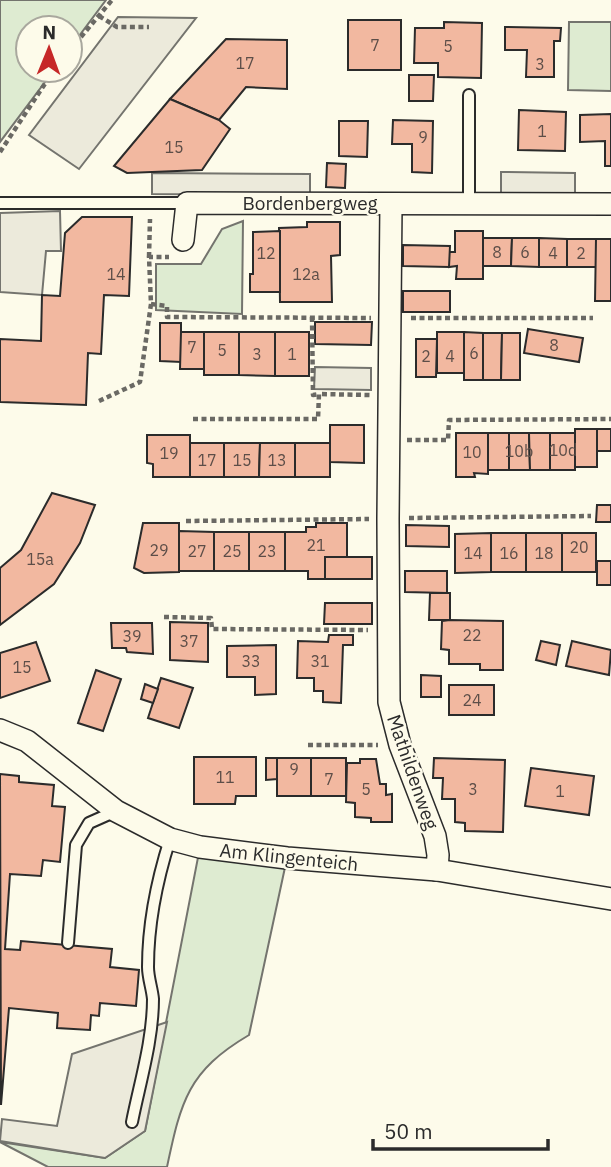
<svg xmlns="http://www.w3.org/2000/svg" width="611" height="1167" font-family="'IBM Plex Sans',sans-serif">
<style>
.green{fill:#deebd1;stroke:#74746e;stroke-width:2}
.parking{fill:#eceadb;stroke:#74746e;stroke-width:2}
.building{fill:#f2b8a0;stroke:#2b2b2b;stroke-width:2}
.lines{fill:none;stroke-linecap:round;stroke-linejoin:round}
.lane-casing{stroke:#2b2b2b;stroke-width:14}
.street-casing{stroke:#2b2b2b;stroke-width:24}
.path{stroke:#6a6964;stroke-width:4.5;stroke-dasharray:5 3.5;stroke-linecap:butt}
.lane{stroke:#fdfbea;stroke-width:10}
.street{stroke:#fdfbea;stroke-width:21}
.labels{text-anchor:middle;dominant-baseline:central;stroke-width:5;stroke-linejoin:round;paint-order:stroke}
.number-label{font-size:16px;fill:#5d4e48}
.street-label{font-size:19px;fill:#2b2b2b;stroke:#fdfbea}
</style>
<rect width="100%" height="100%" fill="#fdfbea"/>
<g class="green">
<polygon points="0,0 106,0 70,48 70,28 28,28 28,70 54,70 0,142"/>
<polygon points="569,22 611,22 611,91 568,90"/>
<polygon points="243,221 242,314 156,310 156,264 201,264 222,229"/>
<path d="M200,847l87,11 -38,177c-61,36 -68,66 -82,132h-119l-48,-25 105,16 40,-27z"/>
</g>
<g class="parking">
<polygon points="118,17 196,18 79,169 29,135"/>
<polygon points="501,172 575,173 575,195 501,194"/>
<polygon points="152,173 310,174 310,195 152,194"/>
<polygon points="60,211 61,251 46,251 42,295 0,292 0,213"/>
<polygon points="315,367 371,368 371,390 314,389"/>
<polygon points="167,1022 145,1131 105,1158 0,1141 2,1119 57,1126 72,1054"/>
</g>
<g class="building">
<rect x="348" y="20" width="53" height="50"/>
<polygon points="444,22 482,23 481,78 438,77 438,63 414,63 415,28 444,28"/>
<polygon points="505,27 561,28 560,41 554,41 554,77 526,77 527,50 505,50"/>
<polygon points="226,39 287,40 287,89 246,87 219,120 170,99"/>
<polygon points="409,75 434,75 433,101 409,101"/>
<polygon points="170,99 219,120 230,129 202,170 127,173 114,166"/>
<polygon points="519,110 566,112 565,151 518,150"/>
<polygon points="611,114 611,166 605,166 605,141 580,142 580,115"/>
<polygon points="393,120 433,121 432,173 412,172 412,144 392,144"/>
<polygon points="339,121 368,121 367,157 339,156"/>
<polygon points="327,163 346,164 345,188 326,187"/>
<polygon points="82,217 132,217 129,296 104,295 101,354 88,353 86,405 0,402 0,339 41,341 42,295 60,296 65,233"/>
<polygon points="307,222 340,222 340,255 331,256 332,302 280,302 279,228 307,227"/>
<polygon points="280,231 280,292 250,292 250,274 253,274 253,232"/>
<polygon points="455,231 483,231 483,279 456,279 457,266 449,267 449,252 455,252"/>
<polygon points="483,238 512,238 511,266 483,266"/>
<polygon points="512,238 539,238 539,267 511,266"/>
<polygon points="539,238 567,239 567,267 539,267"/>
<rect x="567" y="239" width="29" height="28"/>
<polygon points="596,239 611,239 611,301 595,301"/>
<polygon points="403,245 450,246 449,267 403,266"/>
<rect x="403" y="291" width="47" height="21"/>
<polygon points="315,322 372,322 371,345 315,344"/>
<polygon points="160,323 181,323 181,362 160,361"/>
<polygon points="528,329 583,338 579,362 524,353"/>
<polygon points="181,332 204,332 204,369 180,369"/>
<rect x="204" y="332" width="35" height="43"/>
<polygon points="239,332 275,332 275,376 239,375"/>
<rect x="275" y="332" width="34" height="44"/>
<rect x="437" y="332" width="27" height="41"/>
<polygon points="464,332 483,333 483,380 464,380"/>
<polygon points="483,333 502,333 501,380 483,380"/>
<polygon points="502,333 520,333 520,380 501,380"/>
<polygon points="416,339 437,339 436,377 416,377"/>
<polygon points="330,425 364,425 364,463 330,462"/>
<rect x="575" y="429" width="22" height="38"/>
<rect x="597" y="429" width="14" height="22"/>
<polygon points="456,433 488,433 488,474 474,473 475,477 456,477"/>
<rect x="488" y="433" width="21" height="37"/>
<polygon points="509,433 529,433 530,470 509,470"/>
<polygon points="529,433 550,433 550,470 530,470"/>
<rect x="550" y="433" width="25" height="37"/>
<polygon points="147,435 190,435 190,477 153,477 153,464 147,463"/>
<rect x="190" y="443" width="34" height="34"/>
<polygon points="224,443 260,443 259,477 224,477"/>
<polygon points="260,443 295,443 295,477 259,477"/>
<rect x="295" y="443" width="35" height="34"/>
<polygon points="52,493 95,505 80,543 54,584 0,625 0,568 21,550"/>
<polygon points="597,505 611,505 611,522 596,522"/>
<polygon points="143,523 179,523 179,572 144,573 134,568"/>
<polygon points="316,523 347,523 347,557 325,557 325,579 308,579 308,571 285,571 285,532 306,532 306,527 316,527"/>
<polygon points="406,525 449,526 449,547 406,546"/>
<polygon points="179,531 214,532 214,571 179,571"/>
<rect x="214" y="532" width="35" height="39"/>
<rect x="249" y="532" width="36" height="39"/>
<rect x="491" y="533" width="35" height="39"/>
<polygon points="491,533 491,572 455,573 455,534"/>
<rect x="526" y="533" width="36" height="39"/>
<rect x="562" y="533" width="34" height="39"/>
<rect x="325" y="557" width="47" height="22"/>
<rect x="597" y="561" width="14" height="24"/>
<polygon points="405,571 447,571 447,593 405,592"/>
<polygon points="430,593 450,593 450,620 429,620"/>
<polygon points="325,603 372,603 372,624 324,624"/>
<polygon points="450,620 503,621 503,670 480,670 480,664 449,664 449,650 441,649 442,621"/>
<polygon points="170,622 208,623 208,662 170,660"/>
<polygon points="111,623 152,623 153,654 127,652 126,648 112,648"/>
<polygon points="329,635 353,635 353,645 343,645 341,703 323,702 323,691 314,691 314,678 297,678 298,641 328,642"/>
<polygon points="541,641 560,645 556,665 536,660"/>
<polygon points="572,641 611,650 609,675 566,666"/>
<polygon points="36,642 50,681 0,698 0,653"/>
<polygon points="276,645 276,694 255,695 255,677 227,677 227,646"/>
<polygon points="96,670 121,679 103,731 78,723"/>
<polygon points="421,675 441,676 441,697 421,697"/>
<polygon points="161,678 193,688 179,728 148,718"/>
<polygon points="145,684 158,689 153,703 141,699"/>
<rect x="449" y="685" width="45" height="30"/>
<polygon points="194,757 256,757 256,796 236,796 235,804 194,804"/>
<polygon points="266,758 277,758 277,779 266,780"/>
<rect x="277" y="758" width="34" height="38"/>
<rect x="311" y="758" width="35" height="38"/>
<polygon points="434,758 505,760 503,832 465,831 465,823 455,822 455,799 442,799 443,778 433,778"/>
<polygon points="360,759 376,759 380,784 386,784 386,795 392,794 392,822 371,822 371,818 355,817 355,803 346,802 347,763 360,763"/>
<polygon points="531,768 594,776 589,815 525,806"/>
<polygon points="0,774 19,776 19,782 54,785 52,806 65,807 60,862 43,860 41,876 10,874 5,949 20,950 21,941 112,949 110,967 139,970 136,1006 100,1003 99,1016 91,1015 90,1030 57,1028 58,1013 9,1008 1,1105"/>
</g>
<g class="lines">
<defs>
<g id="lane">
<polyline points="469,95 469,204"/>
<polyline points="0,203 187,203"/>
<polyline points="68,943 76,845 89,823 116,811"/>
<path d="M132,1122c8,-40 21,-82 21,-123 -1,-11 -5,-21 -5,-32 0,-44 9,-87 22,-128"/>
</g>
<g id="street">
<polyline points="391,204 388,519 389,702 400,745 435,836 438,855 437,870"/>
<polyline points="183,240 187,203 611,204"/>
<polyline points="0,730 27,741 116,811 170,839 200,847 287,858 437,870 611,899"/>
</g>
</defs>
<use href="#lane" class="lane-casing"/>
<use href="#street" class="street-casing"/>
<g class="path">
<polyline points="99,16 117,27 149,27"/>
<polyline points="70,50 112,0"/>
<polyline points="0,152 54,70"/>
<polyline points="149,257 150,219"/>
<polyline points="151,304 167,306 167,317 371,318"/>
<polyline points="312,317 313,395 319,394"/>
<polyline points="411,318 593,318"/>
<polyline points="99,401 140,382 151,304 149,257 169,257"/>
<polyline points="193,419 318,419 319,394 370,395"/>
<polyline points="407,440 448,440 449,420 611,419"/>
<polyline points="409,518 591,516"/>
<polyline points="186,521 369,519"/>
<polyline points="164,617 211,618 212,629 368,630"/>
<polyline points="308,745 378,745"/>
</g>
<use href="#lane" class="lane"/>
<use href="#street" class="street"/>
</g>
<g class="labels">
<g class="number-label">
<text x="375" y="45">7</text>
<text x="448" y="46">5</text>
<text x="245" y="63">17</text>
<text x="540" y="64">3</text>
<text x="542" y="131">1</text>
<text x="423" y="137">9</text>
<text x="174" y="147">15</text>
<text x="497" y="252">8</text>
<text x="525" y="252">6</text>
<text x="266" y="253">12</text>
<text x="553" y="253">4</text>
<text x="581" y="253">2</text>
<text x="116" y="274">14</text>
<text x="306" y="274">12a</text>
<text x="554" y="345">8</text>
<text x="192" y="347">7</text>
<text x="222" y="350">5</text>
<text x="474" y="353">6</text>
<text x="257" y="354">3</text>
<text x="292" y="354">1</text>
<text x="426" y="356">2</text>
<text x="450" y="356">4</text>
<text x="563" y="450">10d</text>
<text x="519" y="451">10b</text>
<text x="472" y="452">10</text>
<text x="169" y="453">19</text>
<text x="207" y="460">17</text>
<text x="242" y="460">15</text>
<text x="277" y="460">13</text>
<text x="316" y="545">21</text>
<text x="579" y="547">20</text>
<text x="159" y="550">29</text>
<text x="197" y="551">27</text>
<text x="232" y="551">25</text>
<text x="267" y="551">23</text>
<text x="473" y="553">14</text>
<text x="509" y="553">16</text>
<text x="544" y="553">18</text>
<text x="40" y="559">15a</text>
<text x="472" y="635">22</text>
<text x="132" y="636">39</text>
<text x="189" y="641">37</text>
<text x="251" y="661">33</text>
<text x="320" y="661">31</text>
<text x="22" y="667">15</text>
<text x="472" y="700">24</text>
<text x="294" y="769">9</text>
<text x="225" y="777">11</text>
<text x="329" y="779">7</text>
<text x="366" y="789">5</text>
<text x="473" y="789">3</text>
<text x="560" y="791">1</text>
</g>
<g class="street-label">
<text x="310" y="203">Bordenbergweg</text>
<text transform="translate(413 772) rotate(71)">Mathildenweg</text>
<text transform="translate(289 857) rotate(6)">Am Klingenteich</text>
</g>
</g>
<g transform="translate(49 49) rotate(1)"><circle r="33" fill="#fdfbea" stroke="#a9a89e" stroke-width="2"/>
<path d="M0-5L12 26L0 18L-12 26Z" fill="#c62828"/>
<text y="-10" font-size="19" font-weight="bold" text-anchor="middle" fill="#2b2b2b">N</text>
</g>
<path d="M373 1139v10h175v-10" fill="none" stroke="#2b2b2b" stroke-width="3.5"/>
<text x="384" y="1139" font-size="21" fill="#2b2b2b" stroke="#fdfbea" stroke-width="5" paint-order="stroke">50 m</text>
</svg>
